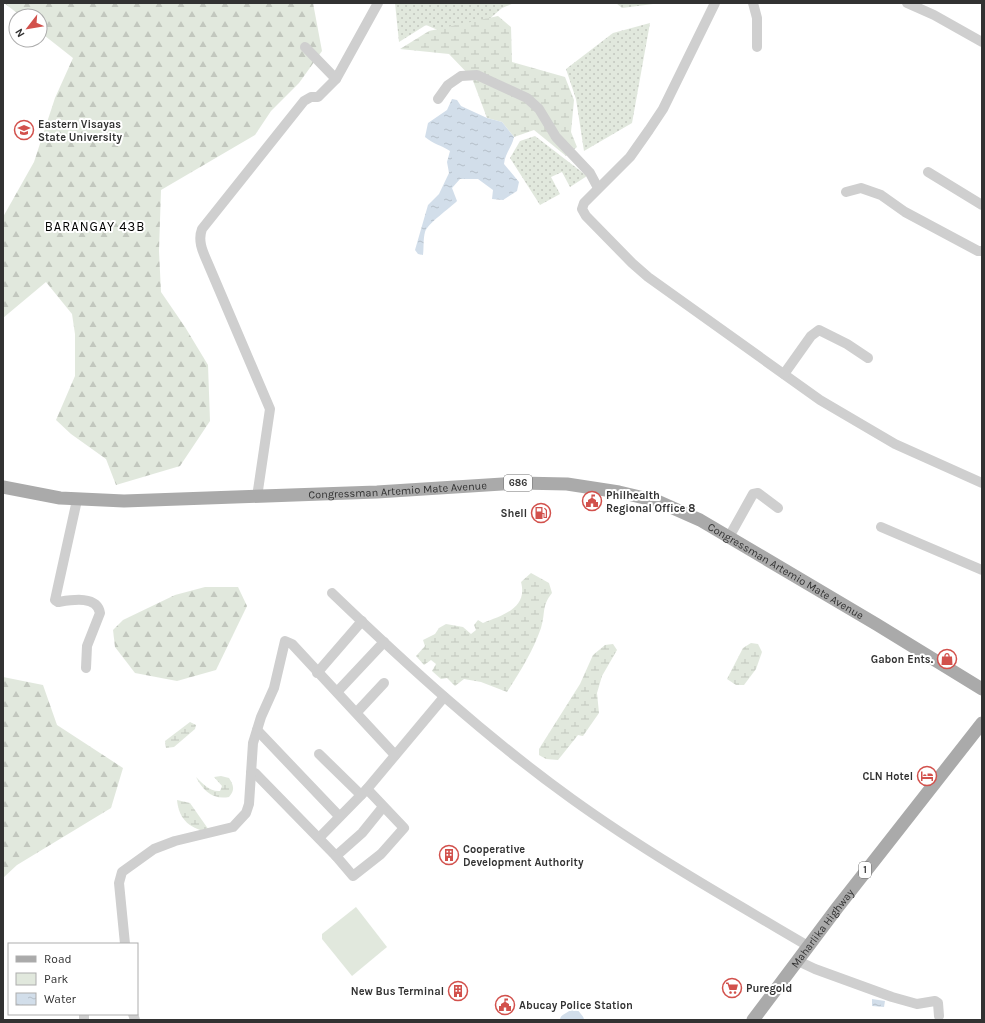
<svg xmlns="http://www.w3.org/2000/svg" width="985" height="1023" font-family="Karla,sans-serif">
<style>
.grass{fill:url(#grass-dots)}
.forest{fill:url(#forest-firs)}
.wetland{fill:url(#wetland-marsh)}
.park{fill:#e1e8dd}
.water{fill:url(#water-ripples)}
.lines{fill:none;stroke-linecap:round;stroke-linejoin:round}
.river{stroke:#d2deea;stroke-width:12}
.minor{stroke:#cfcfcf;stroke-width:10}
.major{stroke:#aaa;stroke-width:13}
.labels{text-anchor:middle;dominant-baseline:central;stroke-width:4;stroke-linejoin:round;paint-order:stroke}
.shield{fill:#fff;stroke:#707070;stroke-width:1}
.shield-label{font-size:10px;font-weight:bold;fill:#323232}
.poi-label{font-size:11px;font-weight:bold;fill:#323232;stroke:#fff;text-anchor:start}
.street-label{font-size:11px;fill:#323232;stroke:#fff}
.quarter-label{font-size:13px;letter-spacing:1px;fill:#000;stroke:#fff}
</style>
<defs>
<pattern id="grass-dots" width="8" height="8" patternUnits="userSpaceOnUse"><rect width="8" height="8" fill="#e1e8dd"/><path d="M2 2h.1M6 6h.1" fill="none" stroke="#c2c7be" stroke-width="1.8" stroke-linecap="round"/></pattern>
<pattern id="forest-firs" width="22" height="20" patternUnits="userSpaceOnUse"><rect width="22" height="20" fill="#e1e8dd"/><path d="M5 1l3.5 6h-7zM16 11l3.5 6h-7z" fill="#c2c7be"/></pattern>
<pattern id="wetland-marsh" width="20" height="14" patternUnits="userSpaceOnUse"><rect width="20" height="14" fill="#e1e8dd"/><path d="M1 5h8M5 5V1M11 12h8M15 12V8" fill="none" stroke="#c2c7be"/></pattern>
<pattern id="water-ripples" width="26" height="14" patternUnits="userSpaceOnUse"><rect width="26" height="14" fill="#d2deea"/><path d="M2 4q2-2 4 0t4 0M15 11q2-2 4 0t4 0" fill="none" stroke="#b5bfc9"/></pattern>
</defs>
<rect width="100%" height="100%" fill="#fff"/>
<g class="grass">
<polygon points="395,3 514,3 502,8 464,41 426,25 399,42"/>
<polygon points="616,3 653,3 653,4 622,8"/>
<polygon points="650,23 632,123 584,151 576,99 566,69 613,33"/>
<polygon points="535,136 587,176 570,187 562,172 551,177 560,194 540,205 510,158 520,141"/>
</g>
<g class="forest">
<polygon points="4,3 313,3 322,51 299,83 271,111 255,135 161,190 159,251 161,292 185,327 208,365 210,421 180,466 116,485 106,459 71,434 56,420 75,376 75,334 72,314 46,282 3,318 3,217 34,162 55,98 73,58 40,32 40,16 21,16"/>
<polygon points="205,587 238,587 247,606 216,670 177,681 135,673 115,647 113,630 123,620 175,595"/>
<polygon points="3,677 43,685 57,725 123,768 111,808 17,865 3,878"/>
</g>
<g class="wetland">
<polygon points="498,16 511,27 512,62 565,77 574,100 571,132 577,147 566,156 534,130 514,137 502,122 487,118 472,78 449,54 400,49 429,31"/>
<path d="M531,573l18,10 3,10c-11,14 -6,19 -11,35 -8,23 -21,44 -34,64l-26,-10 -17,-3 -9,7 -8,-8 -6,1 -9,-8 4,-7 -5,-4 -7,5 -8,-9 9,-10 -2,-6 12,-6 4,-6 7,-4 17,3 8,7 5,-4 -2,-5 4,-5 5,3c20,-8 45,-15 38,-41z"/>
<polygon points="751,643 758,644 762,652 756,669 744,685 736,685 727,679 743,648"/>
<polygon points="613,644 617,650 602,676 597,693 599,713 583,736 578,735 558,760 546,759 539,755 539,749 580,684 593,655 605,645"/>
<polygon points="190,722 196,725 195,729 174,747 166,748 165,741"/>
<path d="M221,776l8,2c5,8 6,12 0,19 -16,3 -26,-6 -33,-20 7,7 14,15 24,14l2,-5 -8,-9z"/>
<path d="M177,800l13,3 21,30c-20,-4 -32,-12 -34,-33z"/>
</g>
<polygon class="park" points="356,907 387,947 352,976 322,939 322,934"/>
<g class="water">
<path d="M452,99l5,1 4,6 26,12 15,4 12,15c-2,10 -9,16 -10,27l15,18 -2,9 -14,9 -11,-1 1,-9 -15,-11h-18l-8,9 5,13c-7,7 -30,23 -32,31 -2,7 -1,16 -2,23l-5,-1 -3,-4 13,-45 11,-11 10,-21 -2,-11 3,-11c-9,-6 -17,-7 -25,-14l3,-14 19,-13z"/>
<polygon points="872,999 885,1001 884,1007 872,1006"/>
</g>
<g class="lines">
<polyline class="river" points="566,1020 574,1015 578,1020"/>
<g class="minor">
<polyline points="715,3 663,109 649,130 630,157 584,203 582,209 586,216 632,263 648,277 820,400 895,444 982,483"/>
<polyline points="753,3 757,18 757,47"/>
<polyline points="907,3 934,15 982,42"/>
<polyline points="305,47 336,79"/>
<polyline points="438,99 448,85 461,76 477,75 527,98 539,109 556,137 590,173 598,188"/>
<polyline points="928,172 982,205"/>
<polyline points="846,192 861,188 881,195 905,212 978,251 982,251"/>
<polyline points="784,374 811,336 819,330 847,344 868,358"/>
<path d="M257,497l13,-88 -61,-143c-5,-12 -12,-24 -7,-37l102,-128 7,-4h7l18,-18 42,-76"/>
<path d="M77,500l-22,100 3,2c13,-2 39,-7 42,11l-13,33 -1,22"/>
<polyline points="881,527 982,570"/>
<polyline points="729,537 753,494 758,493 778,508"/>
<path d="M332,593c76,73 155,145 240,206 75,54 156,100 236,147"/>
<polyline points="317,673 362,621"/>
<polyline points="337,692 384,642"/>
<polyline points="357,712 384,683"/>
<polyline points="257,730 339,816"/>
<polyline points="319,754 361,795"/>
<polyline points="251,773 255,773 336,856 353,876 381,854 404,828 367,789"/>
<polyline points="319,838 367,789 444,697"/>
<polyline points="336,856 362,833 383,807"/>
<polyline points="125,944 119,883 122,872 154,849 175,841 233,827 246,813 249,804 253,743 261,717 274,688 285,641 292,644 395,755"/>
<polyline points="798,961 815,969 892,997 917,1004 935,1001 938,1003 939,1016"/>
<polyline points="84,1014 84,1020"/>
<polyline points="133,1014 135,1020"/>
</g>
<g class="major">
<path id="s1" d="M3,487l57,11 64,3 253,-9 142,-9 48,1 52,8 38,9 43,19 176,104 106,65"/>
<path id="s2" d="M753,1020l84,-112 145,-185"/>
</g>
</g>
<defs>
<symbol id="university-ring" viewBox="-11 -11 22 22"><circle r="9.5" fill="#fff" stroke="#d2514c" stroke-width="1.5"/><path d="M0-5L7-2L0 1L-7-2ZM-4 1L0 2.5L4 1V4Q0 6-4 4Z" fill="#d2514c"/></symbol>
<symbol id="civic-ring" viewBox="-11 -11 22 22"><circle r="9.5" fill="#fff" stroke="#d2514c" stroke-width="1.5"/><path d="M-.6-6.5H3V-4.5H.6V-3L4-1V1h2V6H-6V1h2V-1L-.6-3ZM-1.2 2.5V6h2.4V2.5Z" fill="#d2514c"/></symbol>
<symbol id="fuel-ring" viewBox="-11 -11 22 22"><circle r="9.5" fill="#fff" stroke="#d2514c" stroke-width="1.5"/><path d="M-5.5-6h7V0h2V4h1.3V-2.5L3-4.5l.8-.8L6-3V5H2.5V1h-1V6h-7ZM-4.2-4.7v3.2H.2V-4.7Z" fill="#d2514c"/></symbol>
<symbol id="shop-ring" viewBox="-11 -11 22 22"><circle r="9.5" fill="#fff" stroke="#d2514c" stroke-width="1.5"/><path d="M-5-2.5h2.3a2.7 3.5 0 0 1 5.4 0H5L5.5 6h-11ZM-1.5-2.5h3a1.5 2.3 0 0 0-3 0Z" fill="#d2514c"/></symbol>
<symbol id="hotel-ring" viewBox="-11 -11 22 22"><circle r="9.5" fill="#fff" stroke="#d2514c" stroke-width="1.5"/><path d="M-6-4.5h1.5V1H6V5H4.5V3h-9V5H-6ZM-4 0a1.8 1.8 0 1 1 3.6 0ZM.5 0V-2.5h3Q6-2.5 6 0Z" fill="#d2514c"/></symbol>
<symbol id="building-ring" viewBox="-11 -11 22 22"><circle r="9.5" fill="#fff" stroke="#d2514c" stroke-width="1.5"/><path d="M-4-6H4V6H1V3H-1V6H-4ZM-2.5-4.3h1.7v1.8h-1.7ZM.8-4.3h1.7v1.8H.8ZM-2.5-1h1.7V.8h-1.7ZM.8-1h1.7V.8H.8Z" fill="#d2514c"/></symbol>
<symbol id="supermarket-ring" viewBox="-11 -11 22 22"><circle r="9.5" fill="#fff" stroke="#d2514c" stroke-width="1.5"/><path d="M-6-5.5h2.5l.6 2H6L4.5 2H-2.5L-4.4-4H-6ZM-1.5 3.2a1.3 1.3 0 1 0 .1 0ZM3 3.2a1.3 1.3 0 1 0 .1 0Z" fill="#d2514c"/></symbol>
</defs>
<g fill-rule="evenodd">
<use href="#university-ring" x="13" y="119" width="22" height="22"/>
<use href="#civic-ring" x="581" y="490" width="22" height="22"/>
<use href="#fuel-ring" x="530" y="502" width="22" height="22"/>
<use href="#shop-ring" x="936" y="648" width="22" height="22"/>
<use href="#hotel-ring" x="916" y="765" width="22" height="22"/>
<use href="#building-ring" x="438" y="844" width="22" height="22"/>
<use href="#supermarket-ring" x="721" y="977" width="22" height="22"/>
<use href="#building-ring" x="447" y="980" width="22" height="22"/>
<use href="#civic-ring" x="494" y="994" width="22" height="22"/>
</g>
<g class="labels">
<g class="shield">
<rect x="504" y="475" width="28" height="16" rx="3"/>
<rect x="859" y="862" width="12" height="16" rx="3"/>
</g>
<g class="shield-label">
<text x="518" y="483">686</text>
<text x="865" y="870">1</text>
</g>
<g class="poi-label">
<text x="38" y="124">Eastern Visayas<tspan x="38" dy="13">State University</tspan></text>
<text x="606" y="495">Philhealth<tspan x="606" dy="13">Regional Office 8</tspan></text>
<text x="527" y="513" text-anchor="end">Shell</text>
<text x="933" y="659" text-anchor="end">Gabon Ents.</text>
<text x="913" y="776" text-anchor="end">CLN Hotel</text>
<text x="463" y="849">Cooperative<tspan x="463" dy="13">Development Authority</tspan></text>
<text x="746" y="988">Puregold</text>
<text x="444" y="991" text-anchor="end">New Bus Terminal</text>
<text x="519" y="1005">Abucay Police Station</text>
</g>
<g class="street-label">
<text stroke="none"><textPath href="#s1" startOffset="396">Congressman Artemio Mate Avenue</textPath></text>
<text stroke="none"><textPath href="#s1" startOffset="804">Congressman Artemio Mate Avenue</textPath></text>
<text stroke="none"><textPath href="#s2" startOffset="115">Maharlika Highway</textPath></text>
</g>
<g class="quarter-label">
<text x="95" y="226">BARANGAY 43B</text>
</g>
</g>
<rect width="985" height="1023" fill="none" stroke="#323232" stroke-width="8"/>
<rect x="8" y="943" width="130" height="72" fill="#ffffff" stroke="#adadad"/>
<rect x="16" y="956" width="20" height="6" fill="#aaaaaa" stroke="#adadad"/>
<text x="44" y="963" font-size="12" fill="#323232">Road</text>
<rect x="16" y="973" width="20" height="12" fill="#e1e8dd" stroke="#adadad"/>
<text x="44" y="983" font-size="12" fill="#323232">Park</text>
<rect x="16" y="993" width="20" height="12" fill="url(#water-ripples)" stroke="#adadad"/>
<text x="44" y="1003" font-size="12" fill="#323232">Water</text>
<g transform="translate(28 28) rotate(239)"><circle r="19" fill="#ffffff" stroke="#adadad"/>
<path d="M0-3L7 15L0 10L-7 15Z" fill="#d2514c"/>
<text y="-6" font-size="11" font-weight="bold" text-anchor="middle" fill="#323232">N</text>
</g>
</svg>
